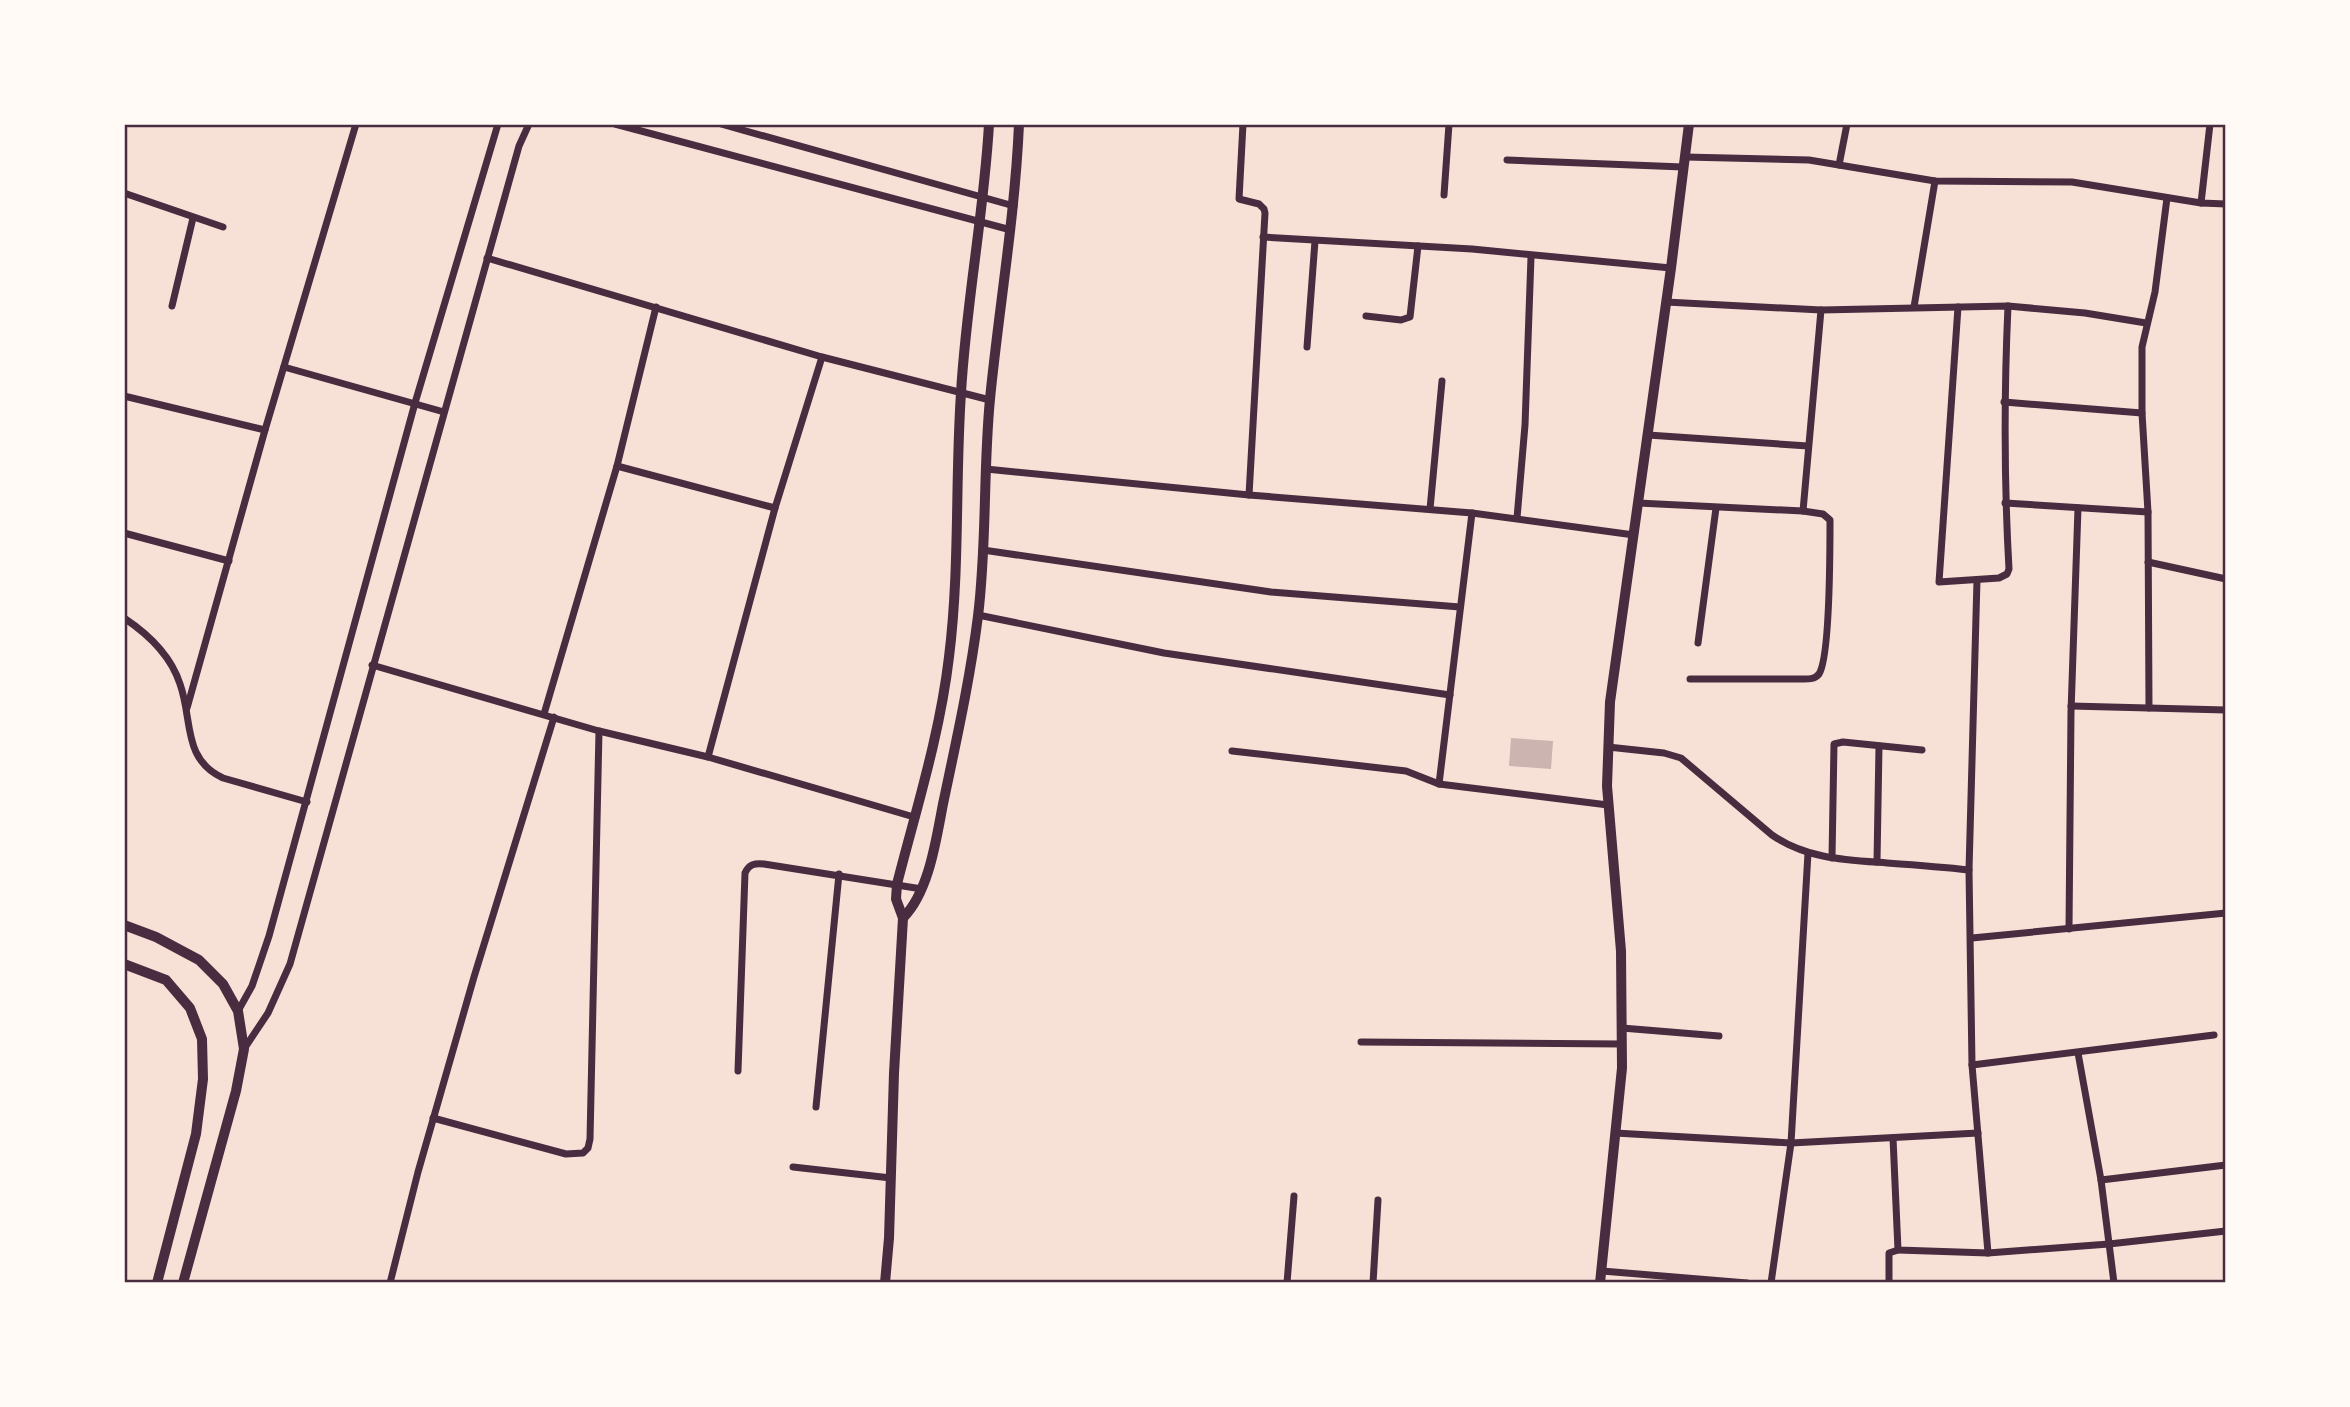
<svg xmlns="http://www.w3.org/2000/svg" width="2350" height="1407" font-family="Commissioner,sans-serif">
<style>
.building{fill:#ccb4b1}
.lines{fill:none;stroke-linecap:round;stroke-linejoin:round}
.minor{stroke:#4a2c40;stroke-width:7}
.tertiary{stroke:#4a2c40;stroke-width:10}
.neatline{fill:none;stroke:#4a2c40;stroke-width:2.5}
</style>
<rect width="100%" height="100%" fill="#f7e1d7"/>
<polygon class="building" points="1511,738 1553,741 1551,769 1509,766"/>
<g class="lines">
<g class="minor">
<polyline points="615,124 1011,230"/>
<polyline points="721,124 1014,206"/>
<polyline points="1243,124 1239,199 1259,204 1264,209 1265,213 1249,495"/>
<polyline points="1685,157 1809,160 1935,181 2072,182 2201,203 2226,204"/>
<polyline points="1507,160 1683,167"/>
<polyline points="1839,165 1847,124"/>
<polyline points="124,193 223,227"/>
<polyline points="1444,195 1449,124"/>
<polyline points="2201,203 2210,124"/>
<polyline points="1263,237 1472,249 1671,268"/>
<polyline points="487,258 822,357 990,400"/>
<polyline points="1666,302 1821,310 2008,306 2085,313 2146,323"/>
<polyline points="172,306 193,218"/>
<polyline points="1914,307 1935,181"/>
<path d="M1958,307l-19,275 60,-4 8,-4 2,-5c-5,-88 -5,-175 -1,-263"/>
<polyline points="1366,316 1401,320 1410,317 1418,246"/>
<polyline points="1307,347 1315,241"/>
<polyline points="284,367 444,412"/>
<polyline points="124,396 265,430"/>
<polyline points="2004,402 2142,413"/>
<polyline points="1648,435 1808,446"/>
<polyline points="617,466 775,508"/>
<polyline points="986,469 1249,495 1472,513 1634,535"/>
<path d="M1638,503l165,8 20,3 7,6c0,26 0,137 -11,154 -4,5 -9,5 -15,5h-114"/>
<polyline points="2005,503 2148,512"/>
<polyline points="1430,509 1442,381"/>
<polyline points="1803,511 1821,310"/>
<polyline points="1517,518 1525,425 1531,257"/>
<polyline points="124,533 229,561"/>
<polyline points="983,550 1271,592 1460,607"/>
<polyline points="2148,562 2226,579"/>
<polyline points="1977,580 1969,870 1972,1065 1988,1253"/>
<polyline points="978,615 1164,653 1450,695"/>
<path d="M124,618c24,16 47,38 56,66 13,36 2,75 43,94l84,24"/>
<polyline points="1698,643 1716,508"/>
<polyline points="372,665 599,731 708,757 914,817"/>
<polyline points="2071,706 2226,710"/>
<polyline points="187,708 265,430 356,124"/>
<polyline points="2149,708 2148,512 2142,413 2142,347 2155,292 2167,198"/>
<polyline points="544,714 617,466 656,307"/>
<path d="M1608,747l56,6 17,5 91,77c35,24 74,25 115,28 28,2 55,4 82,7"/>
<polyline points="1232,751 1406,771 1439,784 1608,805"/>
<polyline points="708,757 775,508 822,357"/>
<polyline points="1439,784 1472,513"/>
<polyline points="1832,858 1834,744 1843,742 1922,750"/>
<polyline points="1877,862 1879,746"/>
<polyline points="2069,929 2071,712 2078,508"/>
<polyline points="1972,938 2226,913"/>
<polyline points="238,1011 252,986 269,936 415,403 498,124"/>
<polyline points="1622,1028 1719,1036"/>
<polyline points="1361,1042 1622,1044"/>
<polyline points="244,1049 268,1013 290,964 519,146 529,124"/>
<polyline points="2078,1053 2101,1180 2114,1283"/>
<polyline points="1972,1065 2214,1035"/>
<path d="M738,1071l7,-198c4,-9 10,-10 19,-9l158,25"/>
<polyline points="816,1107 839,874"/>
<polyline points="433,1118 566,1154 583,1153 588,1148 590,1139 599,731"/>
<polyline points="1615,1133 1791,1143 1978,1133"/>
<polyline points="1893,1138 1898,1250 1988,1253 2109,1244 2226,1231"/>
<polyline points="793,1167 891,1178"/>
<polyline points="2101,1180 2226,1165"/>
<polyline points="1602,1271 1747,1283"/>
<polyline points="390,1283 418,1172 474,977 554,717"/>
<polyline points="1287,1283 1294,1196"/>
<polyline points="1373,1283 1378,1200"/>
<polyline points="1771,1283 1791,1143 1808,853"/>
<polyline points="1889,1283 1889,1253 1898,1250"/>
</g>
<g class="tertiary">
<path d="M903,918c26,-26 33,-78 40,-114 13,-62 27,-124 35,-188 9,-72 5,-145 12,-217 9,-92 25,-182 29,-275"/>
<polyline points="124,925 156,937 199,960 223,984 238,1011 244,1049 236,1091 183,1283"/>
<polyline points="124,964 166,980 190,1008 202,1039 203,1079 196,1134 157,1283"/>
<path d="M885,1283l4,-45 5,-165 9,-155 -7,-19 1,-15c19,-74 43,-150 52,-227 11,-88 6,-176 12,-264 5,-90 23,-179 28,-269"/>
<polyline points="1600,1283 1622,1068 1621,951 1607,786 1610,702 1671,268 1689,124"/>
</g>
</g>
<rect width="2350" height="1407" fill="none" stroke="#fffaf5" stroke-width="252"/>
<rect x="126" y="126" width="2098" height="1155" class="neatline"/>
</svg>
